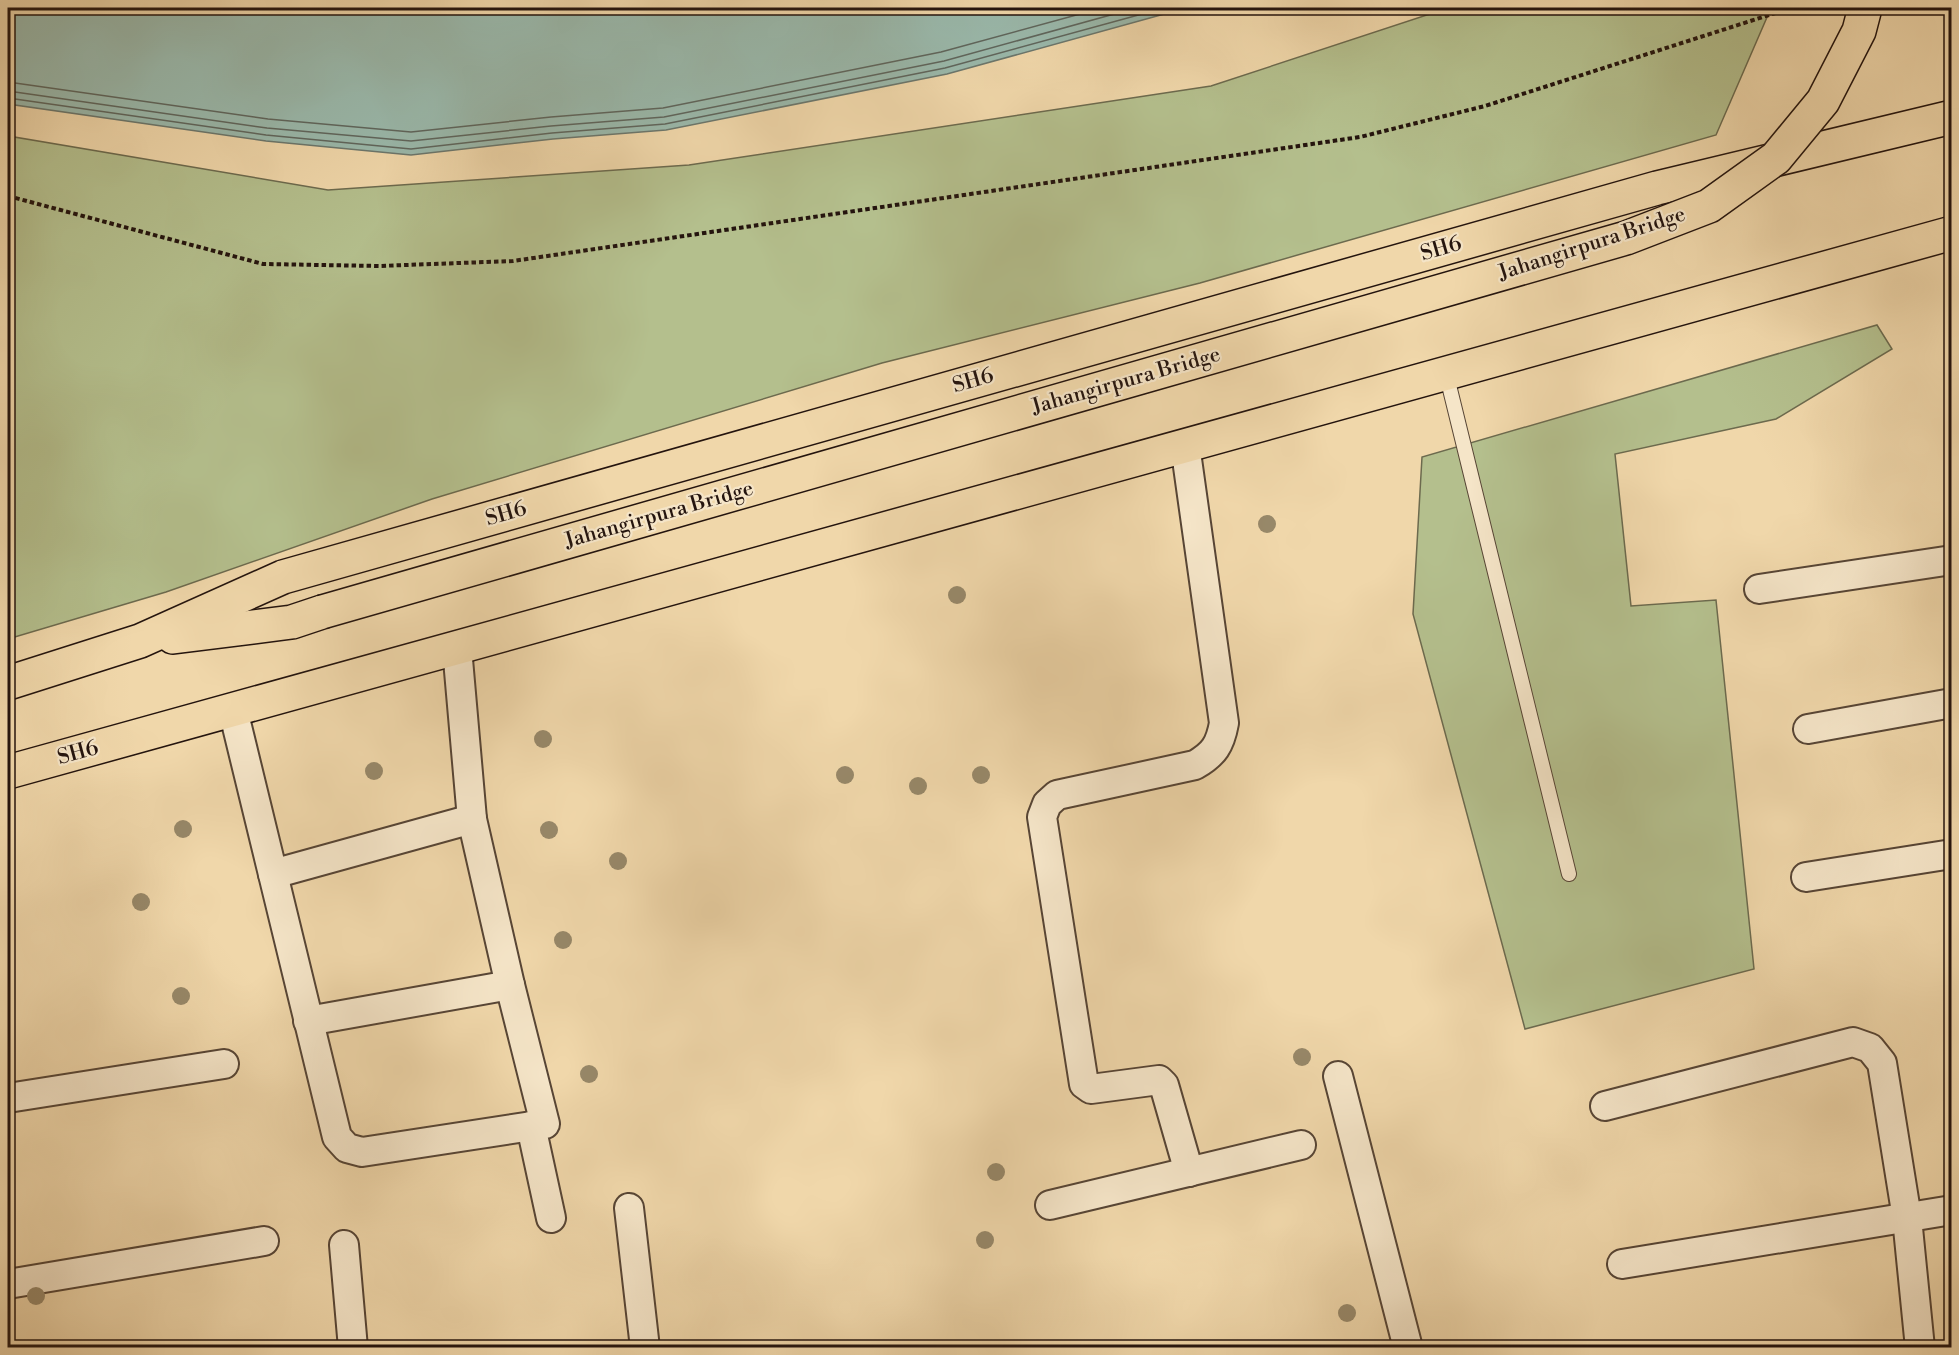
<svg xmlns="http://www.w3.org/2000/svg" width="1959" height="1355" font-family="'Libre Bodoni',serif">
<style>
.green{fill:#b4bf8d;stroke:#6c6a4e;stroke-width:1.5}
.water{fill:#9ab9ac;stroke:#6b776d;stroke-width:1.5}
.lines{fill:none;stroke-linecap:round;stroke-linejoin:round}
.shore{stroke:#5f665d;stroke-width:1.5}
.service-casing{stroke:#574535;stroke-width:16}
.minor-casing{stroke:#574535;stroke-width:32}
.primary-casing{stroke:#24140e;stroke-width:36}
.path{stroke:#24140e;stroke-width:4;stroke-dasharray:4.5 3;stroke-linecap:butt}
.service{stroke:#f5e5c8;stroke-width:14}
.minor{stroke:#f5e5c8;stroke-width:28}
.primary{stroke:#f0d7aa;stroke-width:33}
.primary-bridge-casing{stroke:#24140e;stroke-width:36;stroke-linecap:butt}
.primary-bridge{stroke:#f0d7aa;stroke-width:33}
.tree{fill:#978869}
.labels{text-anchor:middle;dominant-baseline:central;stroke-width:4.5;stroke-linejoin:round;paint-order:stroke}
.street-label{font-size:21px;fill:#24140e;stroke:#f5e5c8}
</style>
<rect width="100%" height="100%" fill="#f0d7aa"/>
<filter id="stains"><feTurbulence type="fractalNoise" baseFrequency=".00333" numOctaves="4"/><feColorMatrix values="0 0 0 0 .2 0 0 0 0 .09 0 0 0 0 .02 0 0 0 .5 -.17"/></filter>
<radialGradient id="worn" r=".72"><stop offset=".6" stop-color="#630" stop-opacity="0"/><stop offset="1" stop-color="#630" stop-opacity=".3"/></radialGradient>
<g class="green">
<polygon points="1448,8 1771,8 1716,135 1200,283 882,363 432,499 166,592 8,639 8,136 328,190 689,165 1211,86"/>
<polygon points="1877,325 1892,349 1776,419 1615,454 1631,606 1716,600 1754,969 1525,1029 1413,614 1422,457"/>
</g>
<polygon class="water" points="8,8 1186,8 947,74 666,130 553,139 411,155 266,141 8,104"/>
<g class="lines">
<g class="shore">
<polyline points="8,82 268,119 411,132 551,117 663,108 941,52 1102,8"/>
<polyline points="8,91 267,128 411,141 551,126 664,117 944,61 1136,8"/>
<polyline points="8,98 266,135 411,149 552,133 665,124 945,68 1164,8"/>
</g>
<defs>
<polyline id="service" points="1446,373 1569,874"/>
<g id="minor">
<path d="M1185,445l39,278c-4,22 -10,31 -29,42l-138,30 -10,9 -5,13 42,267 7,5 68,-9 5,5 25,87"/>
<polyline points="1759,589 1952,560"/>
<polyline points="233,710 337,1137 347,1148 362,1152 545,1124 510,985 472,819 457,648"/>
<polyline points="1808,729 1952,703"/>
<polyline points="273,874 472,819"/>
<polyline points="1806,877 1952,854"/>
<polyline points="308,1021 510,985"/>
<polyline points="1338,1076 1408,1348"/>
<polyline points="8,1098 224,1064"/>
<polyline points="1605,1106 1853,1042 1870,1048 1882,1063 1907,1218 1920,1348"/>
<polyline points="531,1126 551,1218"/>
<polyline points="1050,1205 1301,1145"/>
<polyline points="629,1208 645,1348"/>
<polyline points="344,1245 353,1348"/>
<polyline points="1622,1264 1952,1210"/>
<polyline points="8,1284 264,1241"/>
</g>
<g id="primary">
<polyline points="173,637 292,622 322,612"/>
<polyline points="8,683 140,641 283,577 1657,188 1952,117"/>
<polyline points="8,772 1952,233"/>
</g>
</defs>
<use href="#service" class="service-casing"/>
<use href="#minor" class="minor-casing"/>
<use href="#primary" class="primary-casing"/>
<polyline class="path" points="8,196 263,264 379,266 513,261 1360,137 1485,106 1791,8"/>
<use href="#service" class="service"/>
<use href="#minor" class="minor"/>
<use href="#primary" class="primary"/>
<defs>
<polyline id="primary-bridge" points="322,612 1626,238 1709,206 1776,158 1823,101 1859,31 1865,8"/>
</defs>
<use href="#primary-bridge" class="primary-bridge-casing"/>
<use href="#primary-bridge" class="primary-bridge"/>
</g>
<g class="tree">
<circle cx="1267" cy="524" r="9"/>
<circle cx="957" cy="595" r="9"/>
<circle cx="543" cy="739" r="9"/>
<circle cx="374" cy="771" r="9"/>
<circle cx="845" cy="775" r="9"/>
<circle cx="981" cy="775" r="9"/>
<circle cx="918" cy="786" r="9"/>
<circle cx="183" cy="829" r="9"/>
<circle cx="549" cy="830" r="9"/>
<circle cx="618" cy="861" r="9"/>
<circle cx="141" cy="902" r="9"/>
<circle cx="563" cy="940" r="9"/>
<circle cx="181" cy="996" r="9"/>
<circle cx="1302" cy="1057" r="9"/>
<circle cx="589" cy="1074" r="9"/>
<circle cx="996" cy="1172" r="9"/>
<circle cx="985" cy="1240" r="9"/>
<circle cx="36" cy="1296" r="9"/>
<circle cx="1347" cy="1313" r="9"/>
</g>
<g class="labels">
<g class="street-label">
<text transform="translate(1592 244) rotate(-18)">Jahangirpura Bridge</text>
<text transform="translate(1441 249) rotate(-16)">SH6</text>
<text transform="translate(973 381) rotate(-16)">SH6</text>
<text transform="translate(1126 381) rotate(-16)">Jahangirpura Bridge</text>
<text transform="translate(506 514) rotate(-16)">SH6</text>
<text transform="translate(659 515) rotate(-16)">Jahangirpura Bridge</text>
<text transform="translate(78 753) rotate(-15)">SH6</text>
</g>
</g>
<rect width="1959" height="1355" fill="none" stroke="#f0d7aa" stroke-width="30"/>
<rect x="9" y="9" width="1941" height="1337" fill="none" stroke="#24140e" stroke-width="3"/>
<rect x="15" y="15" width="1929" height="1325" fill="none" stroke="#24140e" stroke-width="1.5"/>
<rect width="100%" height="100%" filter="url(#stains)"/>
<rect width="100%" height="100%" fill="url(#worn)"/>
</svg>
